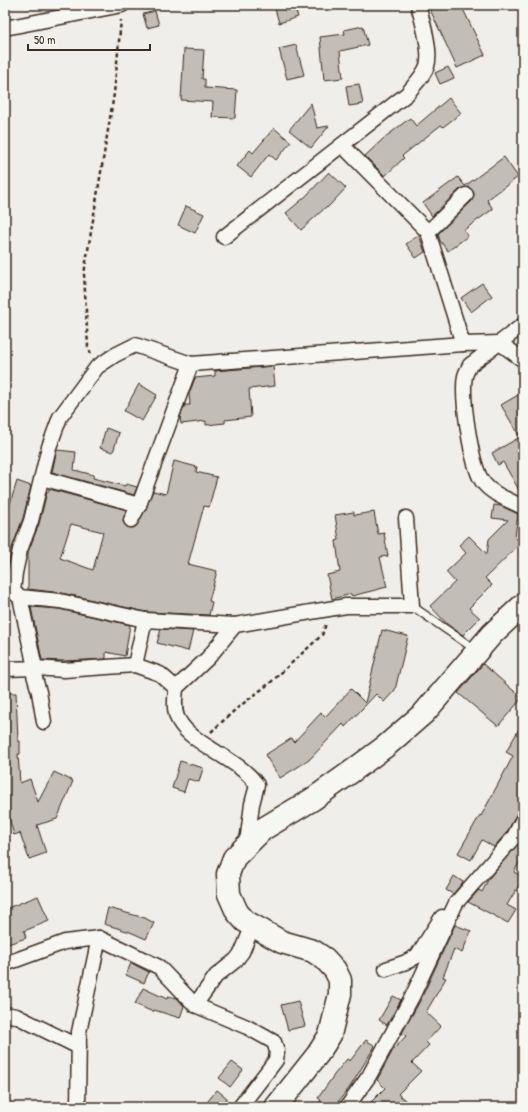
<svg xmlns="http://www.w3.org/2000/svg" width="528" height="1112" font-family="'Patrick Hand',sans-serif">
<style>
.building{fill:#c2bdb7;stroke:#3b2a1e;fill-rule:evenodd}
.lines{fill:none;stroke-linecap:round;stroke-linejoin:round}
.lane-casing{stroke:#3b2a1e;stroke-width:10}
.street-casing{stroke:#3b2a1e;stroke-width:17}
.highway-casing{stroke:#3b2a1e;stroke-width:25}
.path{stroke:#3b2a1e;stroke-width:2.5;stroke-dasharray:4 3;stroke-linecap:butt}
.lane{stroke:#f6f6f2;stroke-width:7}
.street{stroke:#f6f6f2;stroke-width:14}
.highway{stroke:#f6f6f2;stroke-width:22}
</style>
<rect width="100%" height="100%" fill="#efeeea"/>
<filter id="ink" filterUnits="userSpaceOnUse"><feTurbulence type="fractalNoise" baseFrequency=".025" numOctaves="2"/><feDisplacementMap in="SourceGraphic" scale="8" xChannelSelector="R" yChannelSelector="G"/><feConvolveMatrix kernelMatrix="1 2 1 2 8 2 1 2 1" color-interpolation-filters="sRGB"/></filter>
<g filter="url(#ink)">
<g class="building">
<polygon points="274,5 294,5 298,17 279,23"/>
<polygon points="428,5 461,5 485,55 457,68"/>
<polygon points="155,11 159,25 147,28 143,14"/>
<polygon points="363,26 368,45 340,51 343,78 324,80 320,37 345,34 344,30"/>
<polygon points="296,45 304,75 287,79 279,49"/>
<polygon points="184,49 204,50 202,79 205,79 205,88 237,90 235,118 212,117 213,102 181,100"/>
<polygon points="448,67 454,78 440,84 435,73"/>
<polygon points="359,84 363,104 349,106 346,86"/>
<polygon points="449,98 461,113 443,127 441,125 402,156 404,158 385,176 365,156 384,138 410,118 416,126"/>
<polygon points="311,103 317,128 329,126 311,148 289,130"/>
<polygon points="274,128 291,142 276,160 269,154 251,177 237,166 250,150 253,153"/>
<polygon points="504,157 518,177 487,200 493,209 464,230 468,236 448,251 440,241 438,234 472,201 474,193 469,187 460,189 432,216 423,203 458,177 465,186"/>
<polygon points="329,172 346,188 327,208 326,207 301,230 286,213 305,197"/>
<polygon points="186,206 204,214 195,233 178,225"/>
<polygon points="419,235 425,252 416,258 406,244"/>
<polygon points="482,283 492,296 471,312 461,298"/>
<polygon points="273,366 275,386 249,389 251,417 225,420 225,423 206,425 206,421 181,424 180,417 185,405 190,405 189,394 195,378 215,376 215,371"/>
<polygon points="139,384 157,395 142,421 124,411"/>
<polygon points="523,392 523,497 503,462 498,465 492,453 520,437 501,405"/>
<polygon points="106,428 119,433 113,452 100,448"/>
<polygon points="57,450 76,452 74,470 94,475 93,478 125,486 126,484 137,487 134,495 52,472"/>
<path d="M174,461l23,6 -1,5 21,5 -8,30 -5,-1 -16,58 29,7 -8,30 3,1 -3,13 -63,-3 -84,-19 -34,-4v-37l11,-28 8,-32h2v-3l78,21 -4,11 4,6 5,1 6,-4 15,-33 13,3zM71,524l32,8 -10,38 -33,-12z"/>
<polygon points="17,481 31,486 23,518 12,548 5,587 5,520"/>
<polygon points="494,505 501,506 518,514 515,537 521,543 485,578 492,585 469,608 480,618 463,635 448,625 430,606 455,582 446,572 466,553 459,545 469,536 487,554 489,539 508,520 492,518"/>
<polygon points="354,512 354,515 374,512 378,534 384,533 388,556 380,557 387,587 352,596 351,594 332,599 327,575 340,572 336,541 339,540 335,515"/>
<polygon points="31,607 59,609 130,625 125,656 106,652 106,659 64,661 42,660"/>
<polygon points="161,629 193,631 188,651 157,643"/>
<polygon points="382,630 408,636 395,690 384,702 376,694 345,727 343,724 309,760 280,778 265,755 292,738 294,742 321,713 325,717 351,689 365,703"/>
<polygon points="483,664 522,698 498,726 458,693"/>
<polygon points="5,693 16,693 18,741 20,741 20,754 18,754 20,783 30,779 38,802 54,772 73,781 57,819 37,825 46,853 29,859 20,833 14,835 9,818 5,820"/>
<polygon points="523,722 523,811 516,815 507,832 494,847 482,840 471,860 458,853 480,815 481,816 513,756 506,752"/>
<polygon points="180,761 203,768 199,782 188,779 184,792 172,788"/>
<polygon points="523,838 523,855 514,872 523,877 523,878 507,905 516,910 508,923 468,902 479,890 482,892 489,878"/>
<polygon points="454,876 463,882 453,894 446,890"/>
<polygon points="38,896 49,921 24,931 26,938 5,945 5,909"/>
<polygon points="108,908 145,918 154,923 146,939 130,932 104,924"/>
<polygon points="455,925 471,931 462,953 454,949 443,977 446,978 426,1012 441,1026 426,1042 429,1045 412,1063 421,1071 398,1094 413,1107 366,1107 385,1088 377,1080 393,1050 406,1036 402,1033 420,1001"/>
<polygon points="131,963 149,972 144,983 126,975"/>
<polygon points="143,988 167,999 168,996 177,998 184,1006 180,1018 154,1010 153,1012 135,1004"/>
<polygon points="393,996 401,1000 387,1025 379,1020"/>
<polygon points="298,1001 305,1026 288,1030 281,1005"/>
<polygon points="366,1040 375,1046 350,1087 334,1107 316,1107 321,1100 318,1098 334,1075 347,1059 350,1061"/>
<polygon points="232,1062 243,1070 230,1087 219,1078"/>
<polygon points="217,1090 227,1098 221,1107 203,1107"/>
</g>
<g class="lines">
<defs>
<polyline id="lane" points="412,606 476,650"/>
<g id="street">
<polyline points="5,28 122,5"/>
<polyline points="342,145 428,232"/>
<path d="M224,237l183,-143c7,-9 16,-17 20,-28 5,-15 -5,-46 -9,-61"/>
<path d="M523,325l-53,40c-2,4 -4,7 -5,11 -4,20 6,88 17,105 9,13 27,19 41,26"/>
<polyline points="463,344 428,232 466,195"/>
<polyline points="42,478 139,505 131,520"/>
<polyline points="139,505 191,364 463,344 500,343 523,360"/>
<polyline points="20,597 13,592 15,573 20,550 31,521 49,447 60,417 97,367 115,355 135,345 191,364"/>
<polyline points="145,620 235,625 346,606 412,606 406,518"/>
<polyline points="32,668 39,692 44,722"/>
<polyline points="35,668 64,670 135,665 160,674 176,688"/>
<polyline points="5,669 35,668 20,597 60,601 145,620 135,665"/>
<path d="M176,688c-1,11 -3,24 3,33 14,25 60,37 78,64l-5,19 -5,39"/>
<polyline points="176,688 208,658 235,625"/>
<polyline points="5,964 65,942 99,938 159,967 195,1005 247,1027 274,1042 277,1051 276,1060 240,1107"/>
<polyline points="386,969 406,962 417,956 442,917"/>
<polyline points="195,1005 216,976 236,960 242,952 253,925"/>
<polyline points="5,1014 16,1016 79,1047"/>
<polyline points="78,1107 79,1032 99,938"/>
<polyline points="347,1107 369,1076 412,997 456,903 514,837 523,819"/>
</g>
<polyline id="highway" points="276,1107 318,1054 330,1035 340,994 340,980 335,970 325,959 313,951 282,942 245,921 237,912 229,894 228,874 234,858 263,829 313,799 351,772 386,746 424,713 492,634 523,605"/>
</defs>
<use href="#lane" class="lane-casing"/>
<use href="#street" class="street-casing"/>
<use href="#highway" class="highway-casing"/>
<g class="path">
<polyline points="91,354 88,347 84,274 114,94 121,20"/>
<polyline points="211,732 236,709 270,683 322,635 326,624"/>
</g>
<use href="#lane" class="lane"/>
<use href="#street" class="street"/>
<use href="#highway" class="highway"/>
</g>
</g>
<rect width="528" height="1112" fill="none" stroke="#f6f6f2" stroke-width="20"/>
<rect x="10" y="10" width="508" height="1092" fill="none" stroke="#3b2a1e" stroke-width="1.5" filter="url(#ink)"/>
<path d="M28 44v6h122v-6" fill="none" stroke="#3b2a1e" stroke-width="2"/>
<text x="34" y="44" font-size="12" fill="#3b2a1e" stroke="#f6f6f2" stroke-width="3" paint-order="stroke">50 m</text>
</svg>
